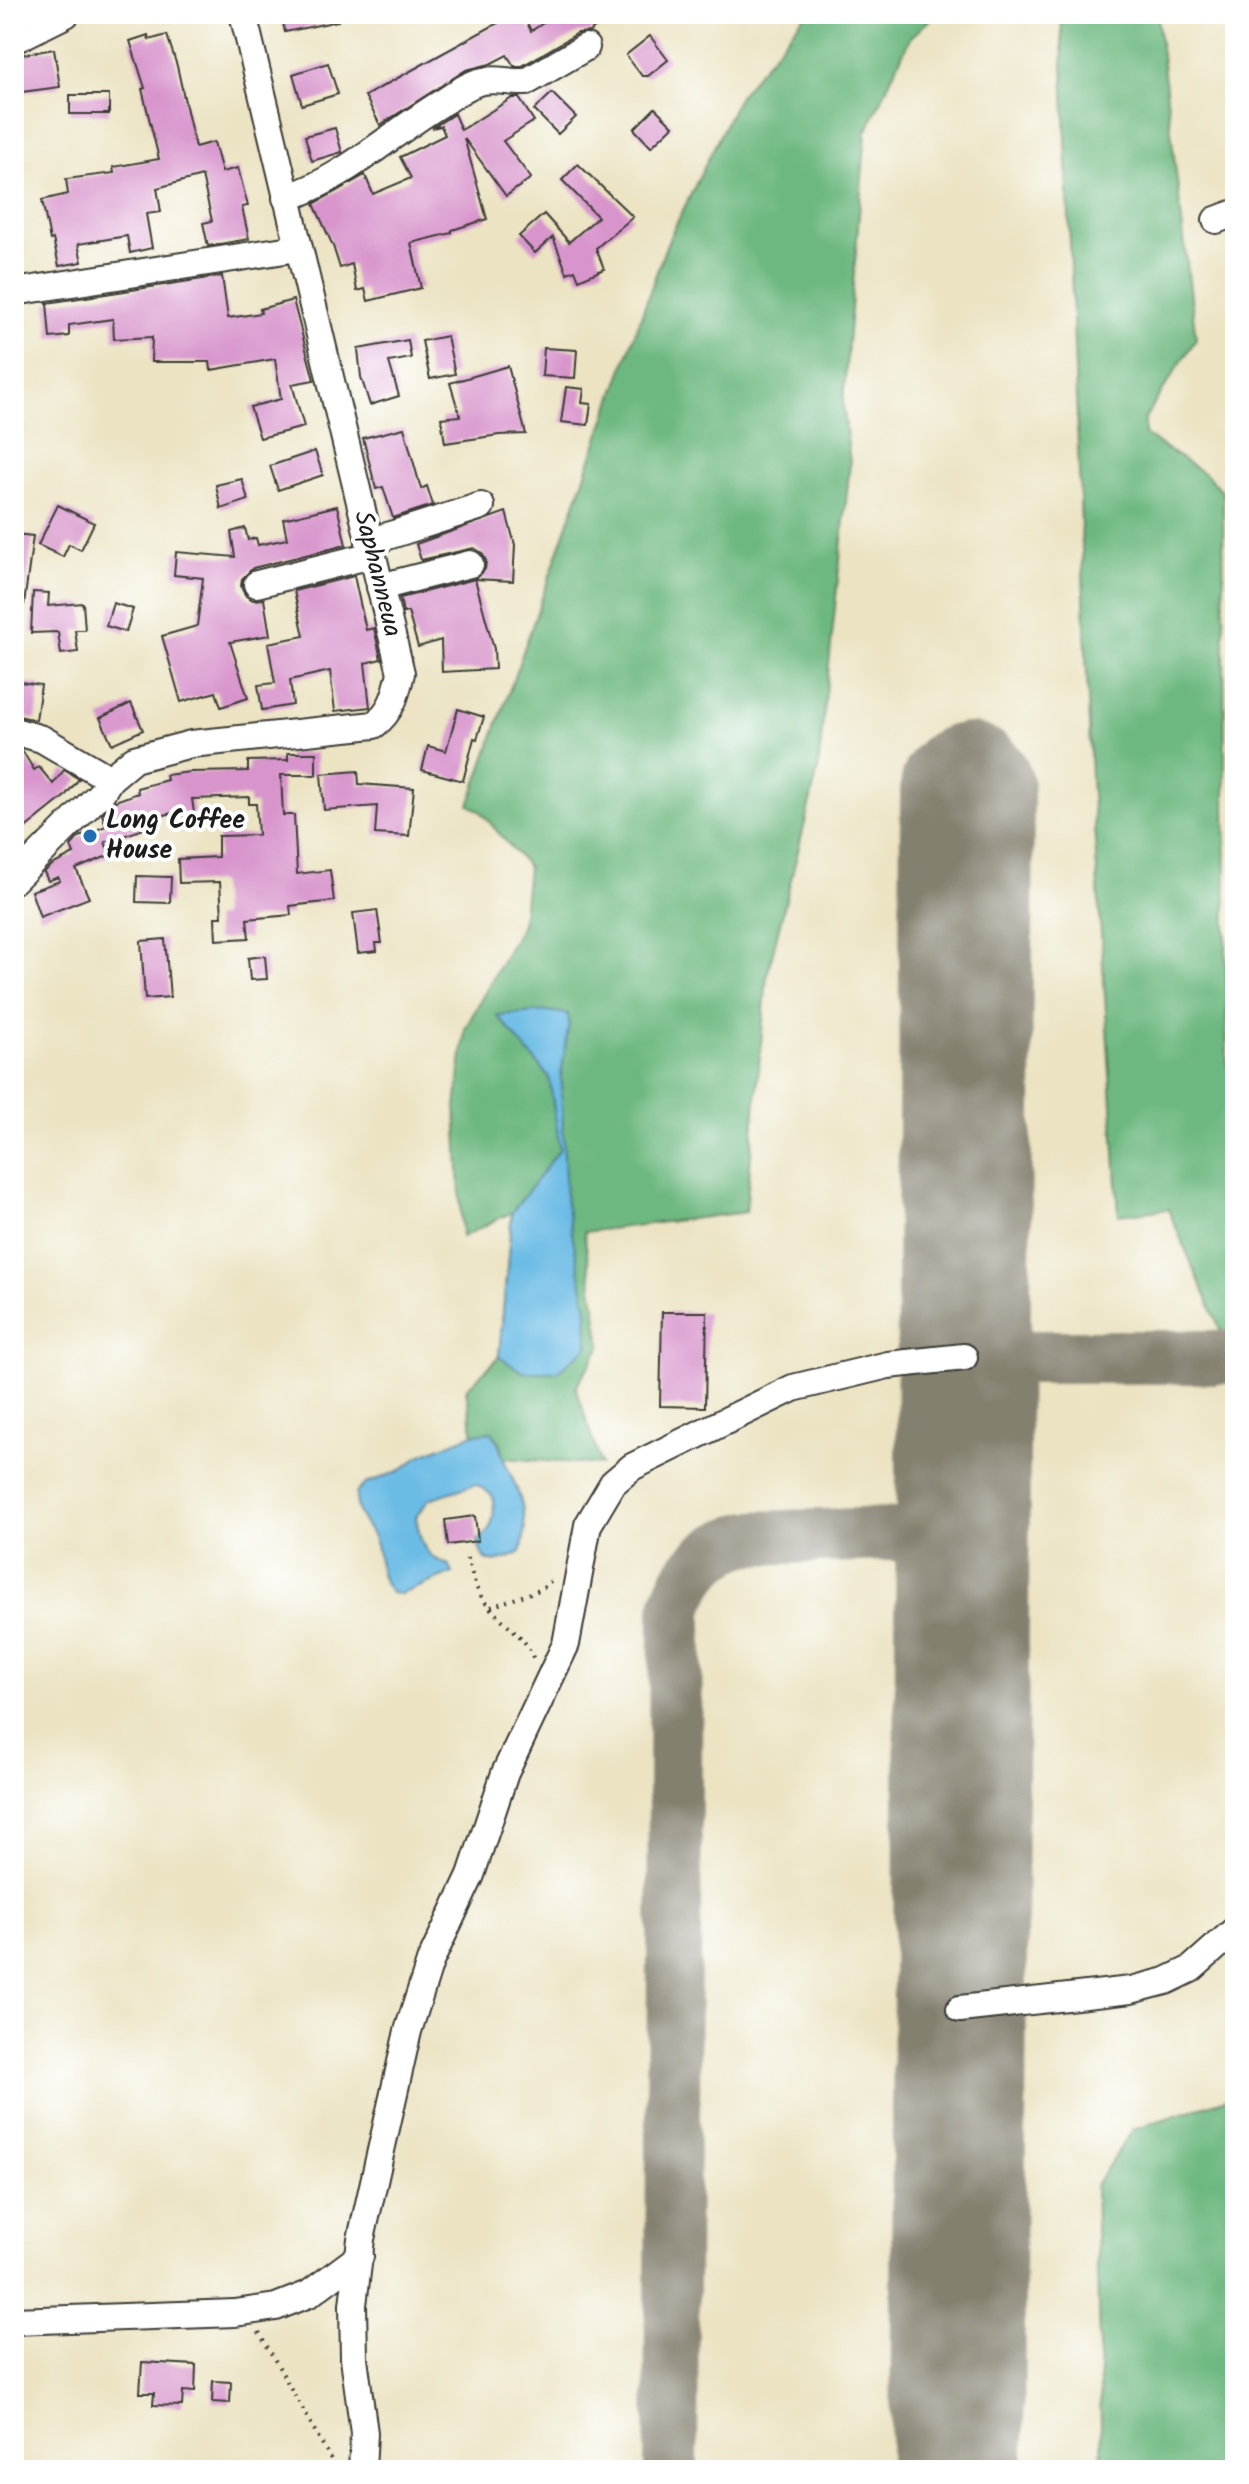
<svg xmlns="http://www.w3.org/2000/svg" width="1249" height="2484" font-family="Kalam,sans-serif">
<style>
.forest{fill:#6db880;stroke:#446a4e;stroke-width:2}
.water{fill:#6abbe5;stroke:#436c80;stroke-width:2}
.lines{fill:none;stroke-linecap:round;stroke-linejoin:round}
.taxiway{stroke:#84806f;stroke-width:54}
.runway{stroke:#84806f;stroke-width:134}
.building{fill:#d895cc}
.minor-casing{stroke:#3b3a35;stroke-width:30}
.path{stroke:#3b3a35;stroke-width:4;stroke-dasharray:2 6;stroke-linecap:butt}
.minor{stroke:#fff;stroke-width:26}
.poi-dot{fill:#1f6fb2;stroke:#fff;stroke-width:3}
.labels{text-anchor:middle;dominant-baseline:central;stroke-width:8;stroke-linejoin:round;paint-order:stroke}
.street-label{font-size:26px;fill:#1c1c1c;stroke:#fff}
.poi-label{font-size:26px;font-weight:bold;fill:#1c1c1c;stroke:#fff;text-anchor:start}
</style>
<rect width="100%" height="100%" fill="#fff"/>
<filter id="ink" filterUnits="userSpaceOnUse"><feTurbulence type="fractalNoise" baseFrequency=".0125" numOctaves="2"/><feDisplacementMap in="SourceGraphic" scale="16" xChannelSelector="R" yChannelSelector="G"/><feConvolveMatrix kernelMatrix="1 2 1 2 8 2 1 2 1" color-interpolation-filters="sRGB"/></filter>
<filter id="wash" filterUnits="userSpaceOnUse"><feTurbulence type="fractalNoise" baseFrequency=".006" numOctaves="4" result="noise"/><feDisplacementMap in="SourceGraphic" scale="32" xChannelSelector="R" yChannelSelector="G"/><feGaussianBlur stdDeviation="1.8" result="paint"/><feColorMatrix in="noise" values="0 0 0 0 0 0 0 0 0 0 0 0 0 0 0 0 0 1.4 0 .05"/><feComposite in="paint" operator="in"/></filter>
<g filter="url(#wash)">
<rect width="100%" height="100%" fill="#ebe3c2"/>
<g class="forest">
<polygon points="806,14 936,14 910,38 866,132 843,403 850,463 818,770 767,976 746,1212 584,1232 601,1346 576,1387 601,1465 503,1458 501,1444 492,1432 473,1434 466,1389 499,1357 512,1212 462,1237 456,1107 465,1029 522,924 528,867 479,810 469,805 667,243 739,96"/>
<polygon points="1061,14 1157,14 1196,339 1145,418 1145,435 1208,476 1223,493 1227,1065 1235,1072 1235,1335 1223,1336 1168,1209 1119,1215 1091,778"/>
<polygon points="1235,2096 1235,2424 1222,2470 1102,2470 1095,2186 1133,2129"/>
</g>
<g class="water">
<polygon points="547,1011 568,1014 569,1023 561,1076 566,1203 587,1310 588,1347 556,1372 523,1372 499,1357 512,1212 560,1149 549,1077 497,1015"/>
<path d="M492,1432c7,9 8,18 12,28 15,32 27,56 17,92 -20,11 -39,18 -43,-11 16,-11 18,-28 14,-46l-16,-11 -47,15 -13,18c4,24 7,40 33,48l4,8 -52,21 -10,-1c-13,-15 -10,-30 -15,-48 -7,-23 -20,-22 -20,-52l9,-9 36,-14 18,-14 54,-22z"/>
</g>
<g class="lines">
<g class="taxiway">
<polyline points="964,1357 1235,1357"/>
<path d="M671,2470l5,-860c10,-38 34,-63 73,-72l214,-6"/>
</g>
<polyline class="runway" points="957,2470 967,790"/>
</g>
<g id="blocks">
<g class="building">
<polygon points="281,14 337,14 338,21 285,32"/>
<polygon points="514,14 523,14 531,31 557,14 615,14 589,32 578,33 522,66 514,66 507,55 490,64 466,70 380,125 365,96"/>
<polygon points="148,35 149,40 167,35 177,66 195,147 214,142 222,172 238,168 248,206 242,207 249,239 208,246 203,223 212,221 202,176 157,188 161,212 146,214 152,248 130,253 127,236 78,244 82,262 59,266 53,239 50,240 42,200 68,194 66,179 114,173 113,167 159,159 142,89 145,88 130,41"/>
<polygon points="650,36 668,60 648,76 642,76 626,55"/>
<polygon points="54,49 60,87 14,93 14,56"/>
<polygon points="328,63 338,94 302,105 293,74"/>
<polygon points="552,93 576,117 558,134 534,110"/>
<rect x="70" y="95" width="39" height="19"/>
<polygon points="512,98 519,98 534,121 503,141 531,178 506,196 464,138 487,219 452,230 452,233 411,243 421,288 368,301 365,289 357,291 352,264 340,268 333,246 314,204 365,175 373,194 411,178 400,157 445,135 441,126 432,128 454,114 461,130"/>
<polygon points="655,108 673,126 651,147 634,129"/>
<polygon points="335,128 342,152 312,161 305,136"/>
<polygon points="578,164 633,217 596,248 604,269 579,280 575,270 567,273 553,237 535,253 519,236 544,214 569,242 598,217 562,180"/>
<polygon points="222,276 228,318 261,313 260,309 293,300 314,380 292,384 304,427 260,438 250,407 281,399 275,359 211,370 210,362 151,362 152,337 114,339 113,319 69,325 69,336 50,338 47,303"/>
<polygon points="447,336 455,374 430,379 422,341"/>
<polygon points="408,340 411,358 389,362 399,396 370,405 361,377 358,349"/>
<polygon points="544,348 577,350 575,378 542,376"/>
<polygon points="508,366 526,434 499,435 445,443 441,418 460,416 450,383"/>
<polygon points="566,387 584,389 582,403 591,404 588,425 561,422"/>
<polygon points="404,428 421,489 427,486 433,505 393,518 383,487 376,489 363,438"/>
<polygon points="315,451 323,475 278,490 270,466"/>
<polygon points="242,479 248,500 221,509 216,485"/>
<polygon points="58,505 94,523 81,550 69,544 63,557 38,545"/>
<polygon points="337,506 346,545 253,568 242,579 241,587 246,596 253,600 264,599 270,635 230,642 248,698 221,707 216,692 181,702 162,636 197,626 203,578 174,575 176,552 235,557 231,532 245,528 248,540 256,538 258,545 287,539 283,519"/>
<polygon points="506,512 515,545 513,581 475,579 485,569 486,561 482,553 474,548 421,560 416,544"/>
<polygon points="14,534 33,536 24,605 14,605"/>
<polygon points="354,576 366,630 374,628 381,659 365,663 370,707 335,711 330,671 290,680 293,705 262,710 258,685 275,683 268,643 304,636 294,591"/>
<polygon points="475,579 494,649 495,669 442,672 441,640 418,647 408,612 403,613 400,598"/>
<polygon points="33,592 49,593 48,606 83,603 85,630 75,630 78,652 61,654 58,632 31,633"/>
<polygon points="113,603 133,609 126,632 106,626"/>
<polygon points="14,681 41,685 36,720 14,715"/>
<polygon points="131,703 143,730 112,744 100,718"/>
<polygon points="458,709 484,717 477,739 474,738 463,781 422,770 428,746 446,751"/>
<polygon points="14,748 22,750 34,770 39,767 53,784 64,770 79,779 64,797 14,837"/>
<polygon points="288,753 316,753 316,775 281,775 283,815 294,815 297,874 330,870 334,901 290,906 291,915 247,919 249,938 216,940 215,917 222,917 220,882 179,883 178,859 218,857 218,836 258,835 256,804 249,804 249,797 192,799 194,813 177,816 176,812 141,821 144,829 105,842 110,855 76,869 89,898 40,917 31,891 60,881 58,877 48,881 44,872 52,865 74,854 71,846 79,837 106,826 102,814 115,801 138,793 137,788 167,780 166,775 190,772 248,771 248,761 288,760"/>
<polygon points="358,771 359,784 414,788 409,836 375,834 377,806 324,810 321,774"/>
<polygon points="137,876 171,877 170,903 136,902"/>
<polygon points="377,910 382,943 376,943 377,951 358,953 353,913"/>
<polygon points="165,939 170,997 145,999 141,941"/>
<polygon points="265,956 267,979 250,980 248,958"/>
<polygon points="662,1312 707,1312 705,1407 660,1406"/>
<polygon points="475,1516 478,1541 448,1545 445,1520"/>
<polygon points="142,2362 196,2365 195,2392 183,2391 182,2406 153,2405 154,2393 140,2393"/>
<polygon points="213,2381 231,2382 230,2403 212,2402"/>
</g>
</g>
</g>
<g filter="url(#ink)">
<use href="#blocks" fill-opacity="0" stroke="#3b3a35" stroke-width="2"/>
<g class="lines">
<defs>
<g id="minor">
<polyline points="14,40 66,14"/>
<path d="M286,198c59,-19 106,-66 159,-97 11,-7 25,-18 38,-20 14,-3 28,2 43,1l60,-35"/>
<polyline points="1216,220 1235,213"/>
<polyline points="27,290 298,248"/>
<polyline points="369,542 481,506"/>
<polyline points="257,584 372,555"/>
<polyline points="380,587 470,564"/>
<polyline points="14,731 42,739 110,779"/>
<path d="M14,880l88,-88 8,-13 24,-20 57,-15 183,-19c18,-14 22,-30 27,-52l-158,-659"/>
<polyline points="960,2009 1131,1990 1166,1981 1191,1969 1235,1930"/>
<polyline points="14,2321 235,2313 276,2307 309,2294 360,2256"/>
<polyline points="362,2470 364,2433 354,2358 353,2305 361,2239 408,2031 430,1962 471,1875 505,1773 566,1644 588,1525 613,1483 632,1467 793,1388 888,1365 964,1357"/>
</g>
</defs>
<use href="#minor" class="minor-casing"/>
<g class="path">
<path d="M467,1558c4,12 7,27 14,38 14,24 45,36 53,65"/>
<polyline points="491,1607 542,1589 554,1578"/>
<polyline points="259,2332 337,2470"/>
</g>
<use href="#minor" class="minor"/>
</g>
</g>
<circle class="poi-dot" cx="90" cy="836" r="8"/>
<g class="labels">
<g class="street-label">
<text transform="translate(377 574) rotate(76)">Saphanneua</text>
</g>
<g class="poi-label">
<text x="106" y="821">Long Coffee<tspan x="106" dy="30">House</tspan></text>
</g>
</g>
<rect width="1249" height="2484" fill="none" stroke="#fff" stroke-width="48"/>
</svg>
